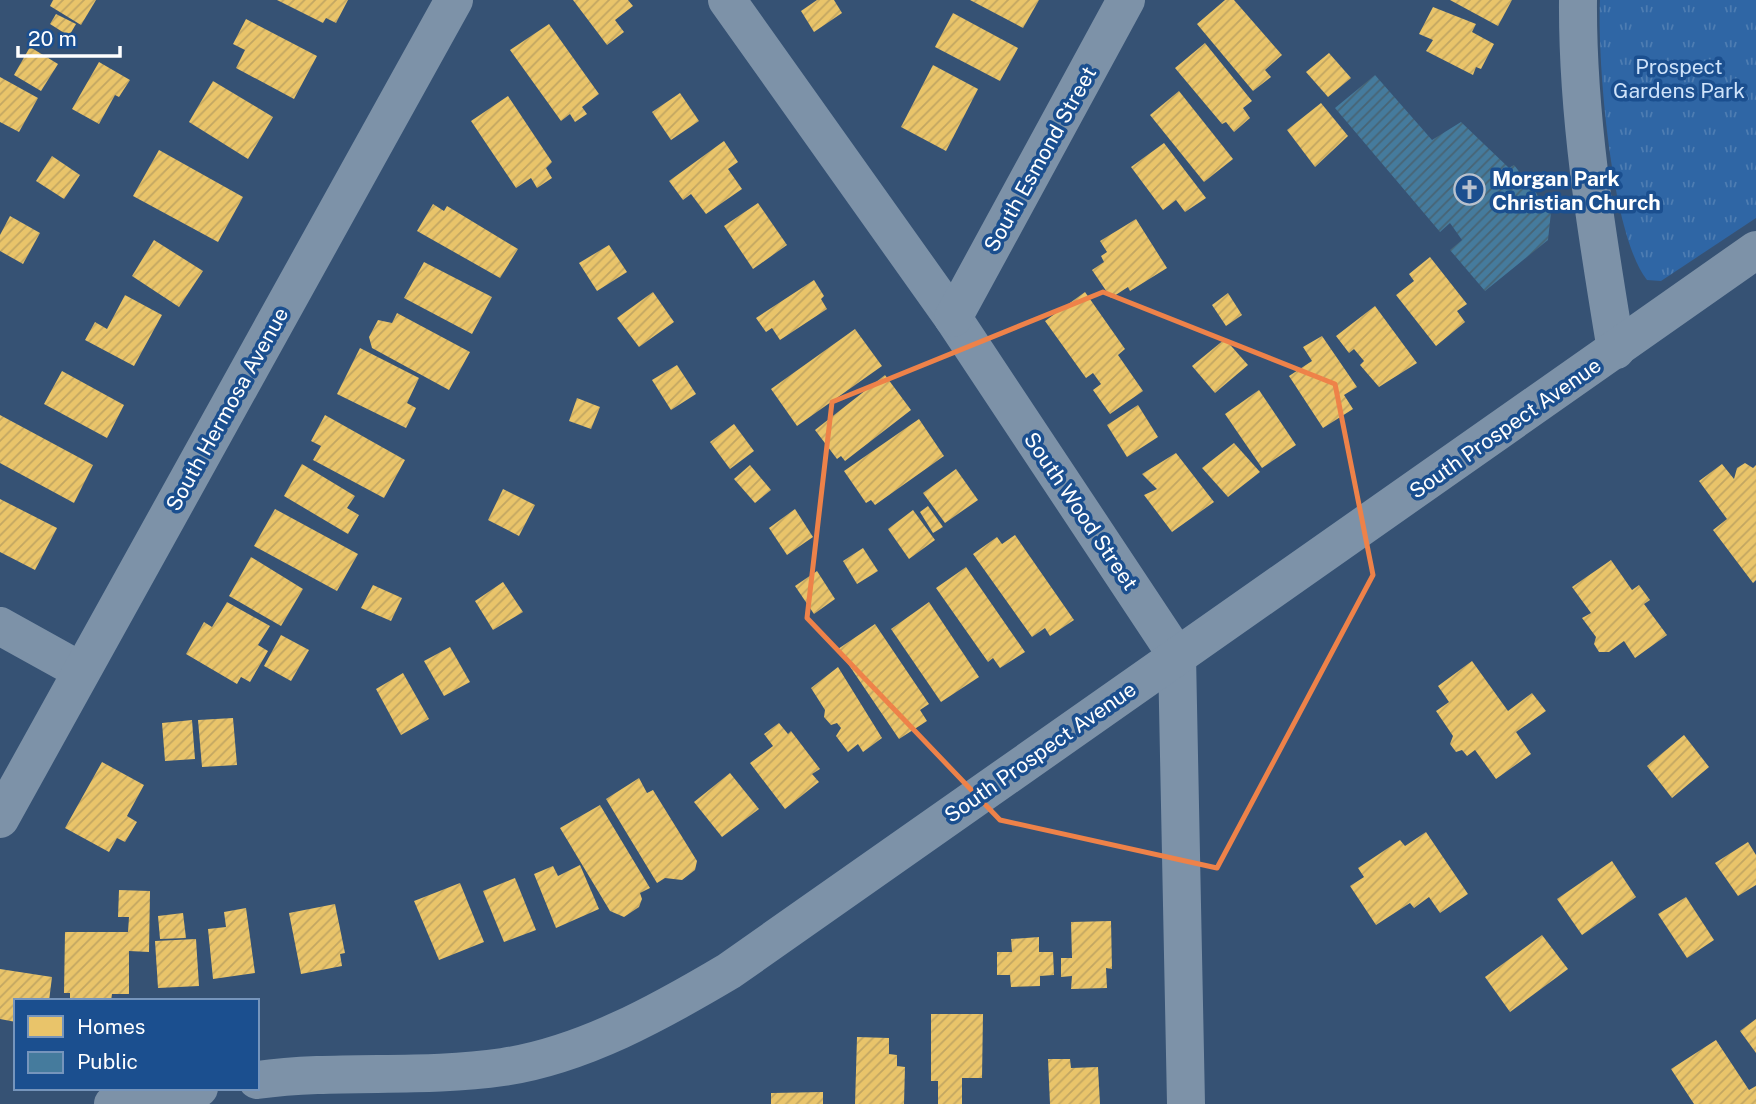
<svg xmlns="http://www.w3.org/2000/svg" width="1756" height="1104" font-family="'Public Sans',sans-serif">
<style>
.grass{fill:url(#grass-tufts)}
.homes{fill:url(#homes-hatch)}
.public{fill:url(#public-hatch)}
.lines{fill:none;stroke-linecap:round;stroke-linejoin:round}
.minor{stroke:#7d92a8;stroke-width:38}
.marked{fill:none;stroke:#ee8249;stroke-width:5;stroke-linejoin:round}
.labels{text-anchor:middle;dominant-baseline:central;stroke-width:7;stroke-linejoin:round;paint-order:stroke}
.park-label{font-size:21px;fill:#cfe3fa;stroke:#1b4f8f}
.street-label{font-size:21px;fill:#fff;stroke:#1b4f8f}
.poi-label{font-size:21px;font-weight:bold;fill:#fff;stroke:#1b4f8f;text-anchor:start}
</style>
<defs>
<pattern id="grass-tufts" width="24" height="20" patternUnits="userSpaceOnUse" patternTransform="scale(1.75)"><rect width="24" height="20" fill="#2f66a5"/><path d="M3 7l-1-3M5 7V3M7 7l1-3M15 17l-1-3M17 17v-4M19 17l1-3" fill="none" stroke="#4e7db2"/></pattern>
<pattern id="homes-hatch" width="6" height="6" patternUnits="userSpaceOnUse" patternTransform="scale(1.75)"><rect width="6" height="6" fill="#e9c46a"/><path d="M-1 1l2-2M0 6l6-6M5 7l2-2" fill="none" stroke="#c2a662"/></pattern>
<pattern id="public-hatch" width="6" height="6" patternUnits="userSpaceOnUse" patternTransform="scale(1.75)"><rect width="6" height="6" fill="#457b9d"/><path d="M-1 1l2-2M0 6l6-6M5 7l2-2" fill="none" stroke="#486474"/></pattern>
</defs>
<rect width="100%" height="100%" fill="#365274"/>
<path class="grass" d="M1600,0h156v218l-95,63 -14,-1c-36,-45 -50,-220 -47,-280z"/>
<g class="homes">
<polygon points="53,0 96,0 81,25 50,6"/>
<polygon points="277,0 348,0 336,23 326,18 323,23"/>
<polygon points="573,0 628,0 633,6 615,20 624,32 607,45"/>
<polygon points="817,0 834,0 842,13 814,32 801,11"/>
<polygon points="970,0 1039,0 1023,28"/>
<polygon points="1225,0 1234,0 1282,55 1265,70 1271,77 1253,91 1197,24"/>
<polygon points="1450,0 1512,0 1498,26"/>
<polygon points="1433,7 1476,24 1472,32 1494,44 1481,69 1476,67 1473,75 1426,51 1433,40 1419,34"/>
<polygon points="953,13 1018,48 1000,81 935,47"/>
<polygon points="56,14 76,24 69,36 50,24"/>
<polygon points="246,19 317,56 294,99 236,68 245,50 233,44"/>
<polygon points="549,24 599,94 582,107 587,114 575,122 570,114 561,121 510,50"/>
<polygon points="1205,43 1252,101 1243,108 1250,118 1234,132 1226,122 1222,124 1175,68"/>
<polygon points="30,47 58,64 41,91 14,75"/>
<polygon points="1329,53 1351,78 1328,97 1306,72"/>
<polygon points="99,62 130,80 119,97 115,95 99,124 72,109"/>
<polygon points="933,65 978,89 946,151 901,127"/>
<polygon points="0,77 38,98 19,132 0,122"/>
<polygon points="213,81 273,117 248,159 189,122"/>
<polygon points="1179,91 1233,159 1204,182 1150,115"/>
<polygon points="680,93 699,121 671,140 652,112"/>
<polygon points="508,96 552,162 546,168 552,178 537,188 531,178 516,188 471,121"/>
<polygon points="1321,103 1348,136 1315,167 1287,130"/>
<polygon points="724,141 738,162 728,169 742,189 706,214 691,194 683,200 669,181"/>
<polygon points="1164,143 1206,198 1185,212 1176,200 1163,210 1131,167"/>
<polygon points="159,150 243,197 218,242 133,196"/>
<polygon points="52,156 80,175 64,199 36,181"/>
<polygon points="758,203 787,245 753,269 724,226"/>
<polygon points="433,204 444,211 447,206 518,249 500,278 417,231"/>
<polygon points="10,216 40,233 23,264 0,251 0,235"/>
<polygon points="1136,219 1167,268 1130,291 1128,287 1111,298 1092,270 1104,262 1101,256 1107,252 1100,241"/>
<polygon points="154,240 203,271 179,307 132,276"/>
<polygon points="609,245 627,272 597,291 579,263"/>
<polygon points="1430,257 1467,304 1457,311 1465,322 1436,346 1396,295 1414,281 1409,274"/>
<polygon points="424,262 492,297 472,334 404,298"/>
<polygon points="814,280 824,296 821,299 827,309 780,340 772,328 766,332 756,318"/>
<polygon points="653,292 674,322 639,347 617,318"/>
<polygon points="1085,292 1125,349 1118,355 1143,391 1110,414 1093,390 1101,384 1093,373 1086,378 1045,321"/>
<polygon points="1228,293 1242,315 1226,326 1212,305"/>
<polygon points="125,295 162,315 134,366 85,340 95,322 107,329"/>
<polygon points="1375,306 1417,363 1379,387 1360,365 1364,361 1354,349 1349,353 1336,336"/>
<polygon points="397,313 470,352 449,390 372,348 369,337 378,320 392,323"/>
<polygon points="855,329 882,366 797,426 771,389"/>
<polygon points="1322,336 1357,387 1344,395 1353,409 1323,428 1289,376 1312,361 1303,347"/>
<polygon points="1225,339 1248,365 1215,393 1192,366"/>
<polygon points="360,348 419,378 407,403 416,408 406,428 337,394"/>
<polygon points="677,365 696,394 671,410 652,380"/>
<polygon points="62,371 124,405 107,438 44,404"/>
<polygon points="885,375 911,410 845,461 841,456 837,459 815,430"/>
<polygon points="1259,390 1296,445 1262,468 1225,414"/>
<polygon points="577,398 600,407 591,429 569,421"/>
<polygon points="1138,405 1158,437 1127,457 1107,425"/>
<polygon points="0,415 93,465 74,503 0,463"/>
<polygon points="325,415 405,460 384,498 313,460 321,446 311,441"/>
<polygon points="919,419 944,456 875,505 871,500 866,503 844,471"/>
<polygon points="734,424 754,451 730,469 710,442"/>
<polygon points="1234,443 1260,472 1228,497 1202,468"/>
<polygon points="1176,453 1214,502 1172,532 1144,495 1157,489 1142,474"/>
<polygon points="1745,463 1753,468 1756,465 1756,580 1753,583 1713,530 1727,519 1699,481 1722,464 1734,479 1737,468"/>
<polygon points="302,464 355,496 347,508 359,515 348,534 284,496"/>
<polygon points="750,465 771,490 755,503 734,479"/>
<polygon points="956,469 978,500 945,523 923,493"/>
<polygon points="503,489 535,505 519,536 488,520"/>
<polygon points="0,499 57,528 35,570 0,552"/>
<polygon points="928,506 943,527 933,533 920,512"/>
<polygon points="275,509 358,554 337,591 254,546"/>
<polygon points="795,509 813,537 787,555 769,528"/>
<polygon points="913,510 935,540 909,559 888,529"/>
<polygon points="1015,535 1074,620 1050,636 1045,628 1032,637 973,554 997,537 1002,544"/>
<polygon points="863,548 878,571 857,584 843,561"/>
<polygon points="251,557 303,589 281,626 229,596"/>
<polygon points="1611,560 1632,590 1639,585 1650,600 1644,604 1667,635 1635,658 1624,641 1609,652 1599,652 1594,644 1596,637 1582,618 1591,613 1572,587"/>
<polygon points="966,567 1025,652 1000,668 993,658 988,662 936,588"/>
<polygon points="817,571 835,599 814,614 795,586"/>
<polygon points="503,582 523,612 493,630 475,601"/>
<polygon points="373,585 402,598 391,621 361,608"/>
<polygon points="227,602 270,626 258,645 268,651 250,682 241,677 237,684 186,654 204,622 212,627"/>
<polygon points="929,602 979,677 941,702 891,629"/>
<polygon points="875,624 929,704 920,710 927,721 899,739 838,649"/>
<polygon points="281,635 309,650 291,681 264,666"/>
<polygon points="450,647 470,682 444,696 424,661"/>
<polygon points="1472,661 1508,711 1532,693 1546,711 1516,732 1531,754 1496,779 1475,750 1467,756 1462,750 1456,752 1450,744 1453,736 1436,711 1449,702 1438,686"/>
<polygon points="838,667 882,738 863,752 858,744 848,752 836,736 841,728 837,723 831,725 824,717 825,710 811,688"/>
<polygon points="403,673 429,719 401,735 376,689"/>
<polygon points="233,718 237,765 202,767 198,720"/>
<polygon points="192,720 195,759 165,761 162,723"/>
<polygon points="779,723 788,734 791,731 820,769 812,774 819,782 785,809 750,763 773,746 764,734"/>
<polygon points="1684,735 1709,767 1672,798 1647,766"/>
<polygon points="102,762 144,785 127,816 137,822 125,842 117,838 109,852 65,828"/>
<polygon points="730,773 759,809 722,837 694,802"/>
<polygon points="639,778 647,793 653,790 697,861 695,870 682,880 665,878 657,883 606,799"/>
<polygon points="600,805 650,888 640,893 642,899 639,907 624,917 610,911 560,828"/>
<polygon points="1426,832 1468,894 1440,913 1429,897 1414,908 1410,903 1376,925 1350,886 1364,877 1358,868 1400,840 1405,846"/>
<polygon points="1748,842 1756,855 1756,885 1738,896 1715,863"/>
<polygon points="1612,861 1636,897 1582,935 1557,899"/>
<polygon points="580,865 599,909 556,928 534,874 553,866 558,876"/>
<polygon points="515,878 536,930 504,942 483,891"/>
<polygon points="460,883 484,942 439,960 414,901"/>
<polygon points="119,890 150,891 149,952 129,951 129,994 112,994 111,1001 70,1001 70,993 64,993 65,932 128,932 129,917 118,917"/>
<polygon points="1686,897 1714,940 1687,958 1658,914"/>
<polygon points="335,904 345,953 340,954 342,966 301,974 289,913"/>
<polygon points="246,908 255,973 213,979 208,929 226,927 224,912"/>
<polygon points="183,913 186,938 160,939 158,916"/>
<polygon points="1111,921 1112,969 1106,968 1107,988 1071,989 1072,976 1061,977 1061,958 1072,958 1071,922"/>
<polygon points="1542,935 1568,969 1510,1012 1485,977"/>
<polygon points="1039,937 1039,952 1053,952 1054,975 1040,976 1040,986 1011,987 1010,975 997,975 997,952 1012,952 1011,939"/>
<polygon points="196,939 199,986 158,988 155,941"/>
<polygon points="0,969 52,977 49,1001 16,1001 16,1022 0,1019"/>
<polygon points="931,1014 983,1014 982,1078 962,1078 962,1104 938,1104 938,1081 931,1081"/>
<polygon points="1756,1019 1756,1053 1740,1031"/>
<polygon points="857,1037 889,1038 889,1054 897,1055 897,1066 905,1067 904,1104 855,1104"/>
<polygon points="1716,1040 1749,1090 1756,1086 1756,1104 1694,1104 1671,1069"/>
<polygon points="1048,1059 1070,1059 1071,1068 1098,1067 1100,1104 1050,1104"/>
<polygon points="823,1092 823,1104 771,1104 771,1093"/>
</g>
<polygon class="public" points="1375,75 1432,140 1461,122 1509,168 1514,165 1551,212 1548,240 1485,291 1450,250 1462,240 1450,223 1440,232 1335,108"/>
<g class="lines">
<g class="minor">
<polyline points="727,0 953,318 1177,656 1186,1104"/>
<path d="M1578,0c-1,117 19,235 38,350"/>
<polyline points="953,318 1126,0"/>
<polyline points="0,626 81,671"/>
<polyline points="0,819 454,0"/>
<path d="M257,1080c82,-11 165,-1 246,-13 80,-12 157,-55 226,-96l1027,-721"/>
<polyline points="113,1104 199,1088"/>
</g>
</g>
<path class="marked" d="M1103,292l232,92 38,191 -156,293 -217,-48 -193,-202 25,-216z"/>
<defs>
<symbol id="church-ring" viewBox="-11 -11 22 22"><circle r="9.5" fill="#1b4f8f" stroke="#b9c2ce" stroke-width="1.5"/><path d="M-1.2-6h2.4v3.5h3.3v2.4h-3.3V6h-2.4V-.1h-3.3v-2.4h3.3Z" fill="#b9c2ce"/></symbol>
</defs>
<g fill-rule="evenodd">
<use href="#church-ring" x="1452" y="172" width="35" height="35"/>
</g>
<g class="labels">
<g class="park-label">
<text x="1679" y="66">Prospect<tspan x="1679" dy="24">Gardens Park</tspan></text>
</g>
<g class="street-label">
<text transform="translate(1040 159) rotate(-61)">South Esmond Street</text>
<text transform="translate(227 409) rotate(-61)">South Hermosa Avenue</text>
<text transform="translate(1505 428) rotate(-35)">South Prospect Avenue</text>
<text transform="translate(1081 511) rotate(56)">South Wood Street</text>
<text transform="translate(1040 752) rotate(-35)">South Prospect Avenue</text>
</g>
<g class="poi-label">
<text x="1492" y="178">Morgan Park<tspan x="1492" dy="24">Christian Church</tspan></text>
</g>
</g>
<rect x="14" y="999" width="245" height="91" fill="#1b4f8f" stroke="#7695bc" stroke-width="2"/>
<rect x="28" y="1016" width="35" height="21" fill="#e9c46a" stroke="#7695bc" stroke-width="2"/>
<text x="77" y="1034" font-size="21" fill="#ffffff">Homes</text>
<rect x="28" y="1052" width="35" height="21" fill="#457b9d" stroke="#7695bc" stroke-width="2"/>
<text x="77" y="1069" font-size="21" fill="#ffffff">Public</text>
<path d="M18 46v10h102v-10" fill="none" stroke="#ffffff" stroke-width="3.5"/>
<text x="28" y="46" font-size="21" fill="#ffffff" stroke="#1b4f8f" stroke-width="5" paint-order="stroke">20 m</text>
</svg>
